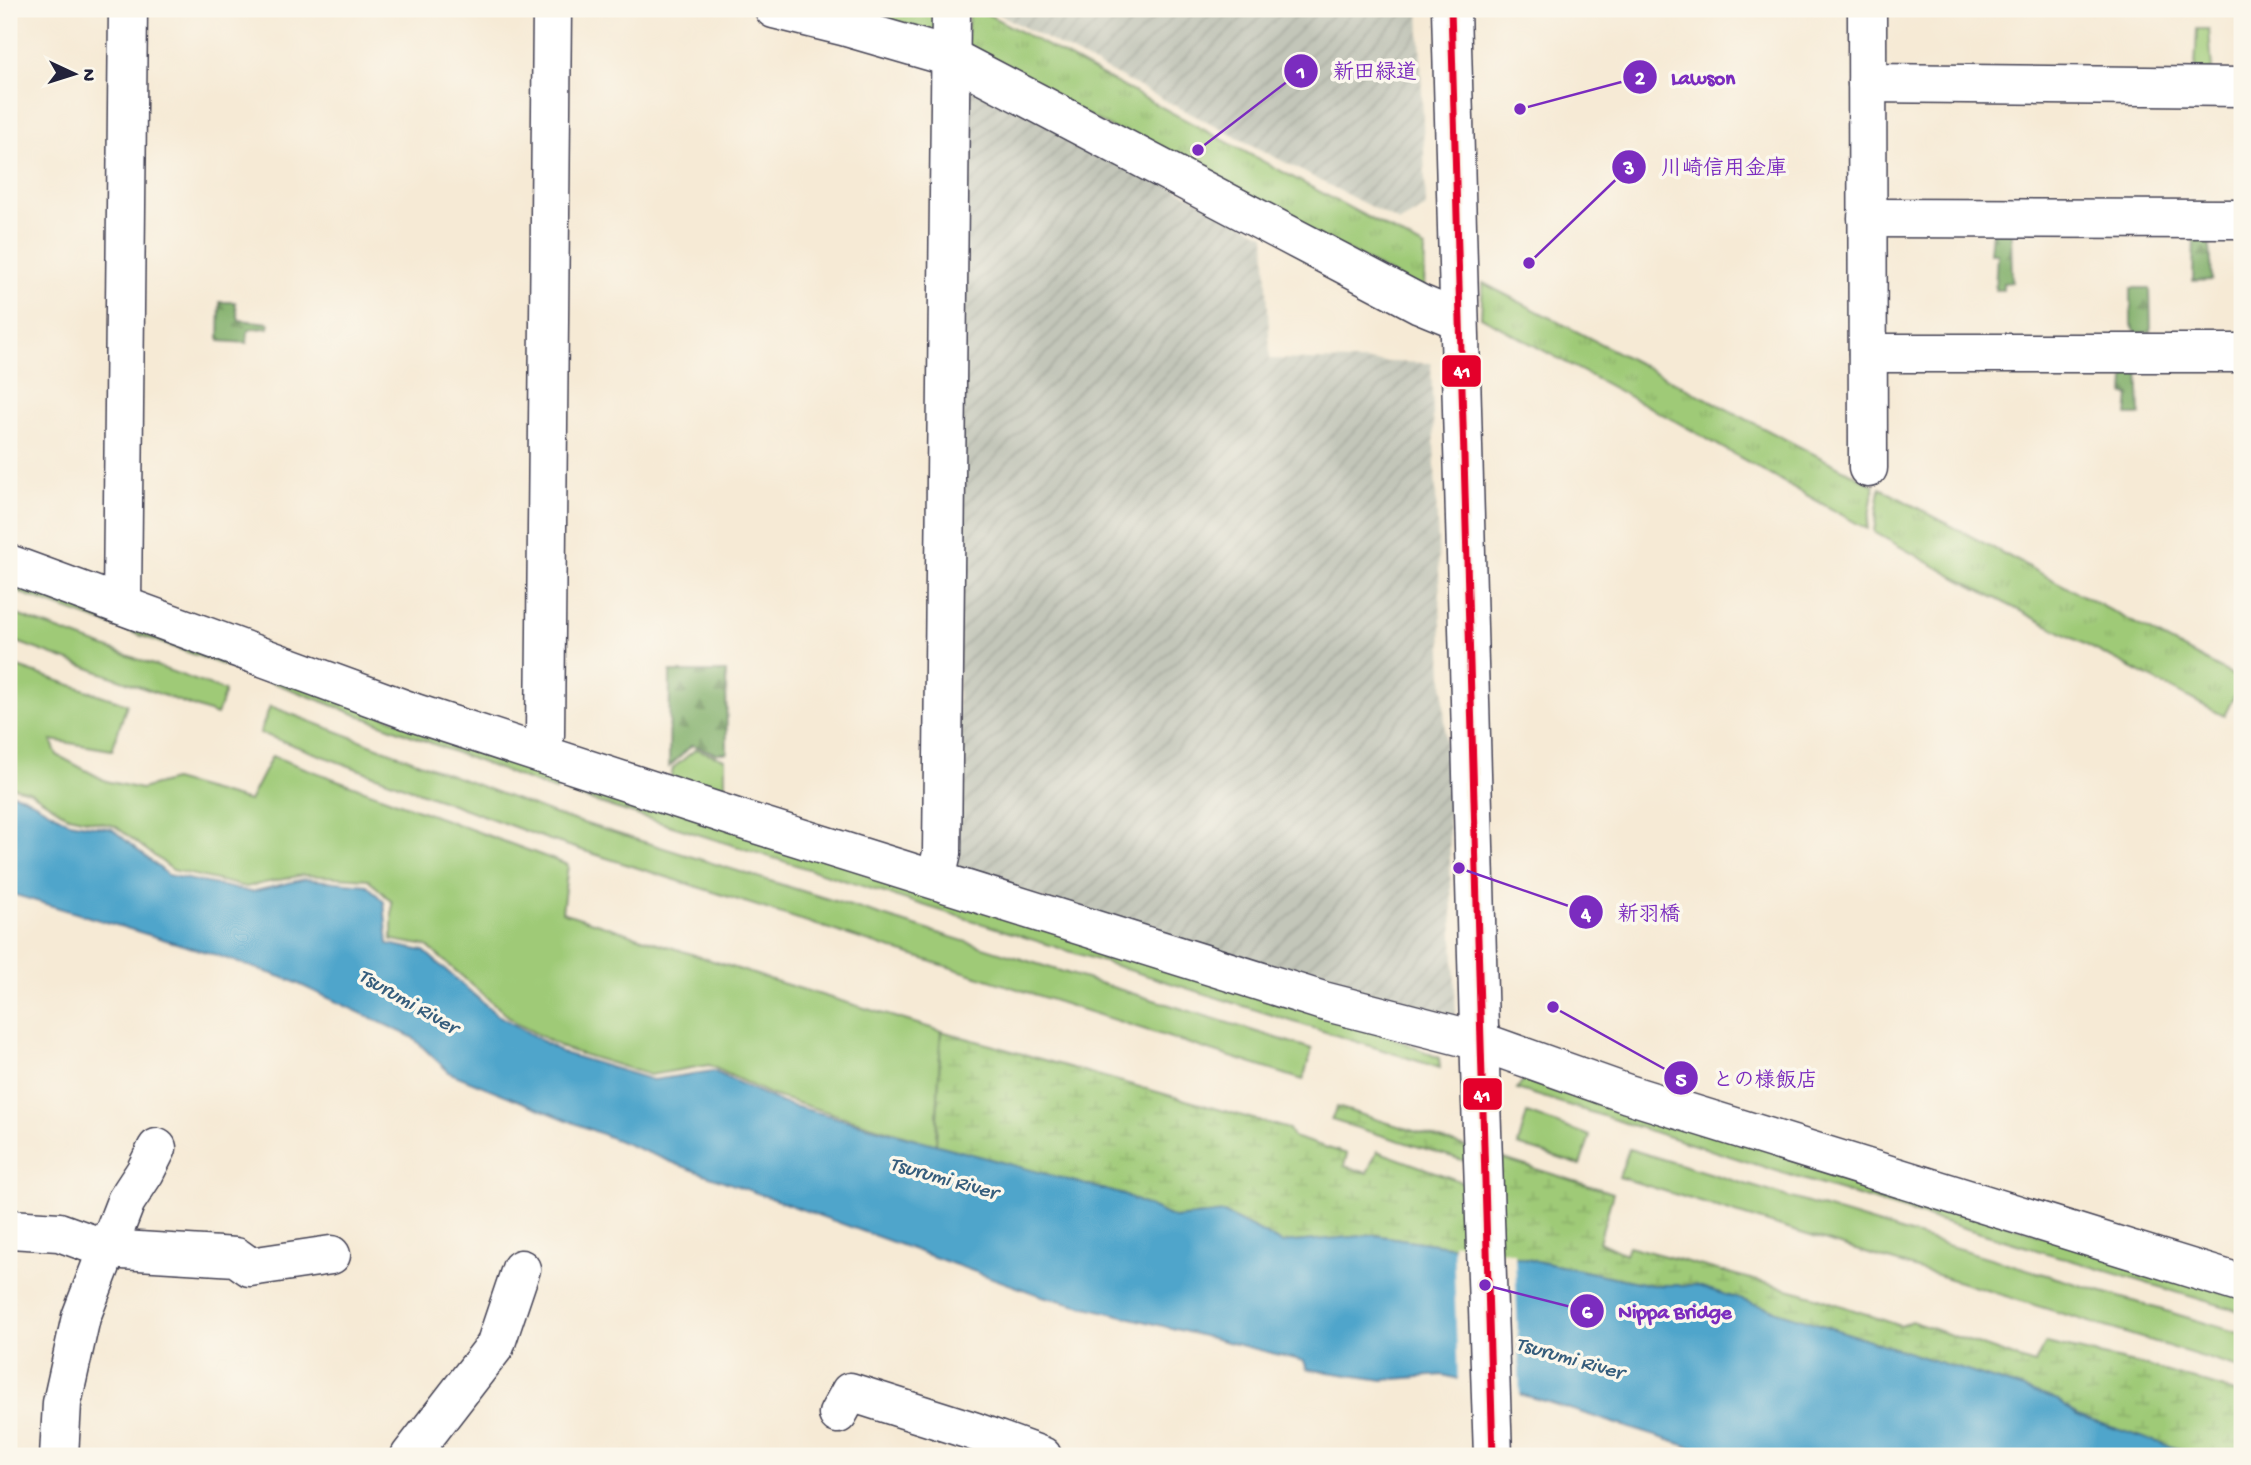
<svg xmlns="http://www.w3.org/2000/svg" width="2251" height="1465" font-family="'Gochi Hand','Klee One',sans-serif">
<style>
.industrial{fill:url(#industrial-furrows)}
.green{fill:#9fca77;stroke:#607659;stroke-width:2}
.forest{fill:url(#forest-firs);stroke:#506852;stroke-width:2}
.wetland{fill:url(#wetland-marsh);stroke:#607659;stroke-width:2}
.park{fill:url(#park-tufts);stroke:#607659;stroke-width:2}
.water{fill:#4fa5cb;stroke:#386483;stroke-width:2}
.pier{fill:#f6ead5}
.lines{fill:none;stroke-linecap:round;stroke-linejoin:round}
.minor-casing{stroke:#424052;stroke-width:41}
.major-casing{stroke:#424052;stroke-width:41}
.minor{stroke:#fff;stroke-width:38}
.major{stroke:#fff;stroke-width:38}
.bus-1-casing{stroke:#fbf7ec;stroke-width:12}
.bus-1{stroke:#e4002b;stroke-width:7}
.labels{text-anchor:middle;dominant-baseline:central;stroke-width:7;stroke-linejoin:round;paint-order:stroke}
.water-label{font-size:21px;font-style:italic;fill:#365d7c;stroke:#fbf7ec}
.leader{fill:none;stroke:#7b2cbf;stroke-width:2.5}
.callout-dot{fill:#7b2cbf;stroke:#fbf7ec;stroke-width:2.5}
.mark-label{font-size:21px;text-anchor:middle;font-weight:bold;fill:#fff}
.callout-label{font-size:21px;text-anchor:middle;font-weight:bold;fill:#7b2cbf;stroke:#fbf7ec;stroke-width:7;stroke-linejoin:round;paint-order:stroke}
.line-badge{stroke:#fbf7ec;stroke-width:2.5}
.badge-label{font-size:19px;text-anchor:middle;font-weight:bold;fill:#fff}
</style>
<defs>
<pattern id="industrial-furrows" width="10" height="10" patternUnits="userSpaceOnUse" patternTransform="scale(1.75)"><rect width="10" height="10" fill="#c3c6b9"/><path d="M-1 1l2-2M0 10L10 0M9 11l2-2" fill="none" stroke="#a7aaa0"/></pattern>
<pattern id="forest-firs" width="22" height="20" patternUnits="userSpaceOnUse" patternTransform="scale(1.75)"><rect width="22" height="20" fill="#7fae68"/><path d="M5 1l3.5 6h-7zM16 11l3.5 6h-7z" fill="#688d57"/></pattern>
<pattern id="wetland-marsh" width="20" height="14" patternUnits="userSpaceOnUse" patternTransform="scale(1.75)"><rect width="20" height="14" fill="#9fca77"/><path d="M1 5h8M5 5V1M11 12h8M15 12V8" fill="none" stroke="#89ad68"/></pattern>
<pattern id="park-tufts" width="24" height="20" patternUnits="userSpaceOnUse" patternTransform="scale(1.75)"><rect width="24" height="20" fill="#9fca77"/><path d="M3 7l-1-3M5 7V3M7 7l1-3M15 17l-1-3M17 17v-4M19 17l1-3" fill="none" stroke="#89ad68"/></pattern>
</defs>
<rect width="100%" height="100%" fill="#fbf7ec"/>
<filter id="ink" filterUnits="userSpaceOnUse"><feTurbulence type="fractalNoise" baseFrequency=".0143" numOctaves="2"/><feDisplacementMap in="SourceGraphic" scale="14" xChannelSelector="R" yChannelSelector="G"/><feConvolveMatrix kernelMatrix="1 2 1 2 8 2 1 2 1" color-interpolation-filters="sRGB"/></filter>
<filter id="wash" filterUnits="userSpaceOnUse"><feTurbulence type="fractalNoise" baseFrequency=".00686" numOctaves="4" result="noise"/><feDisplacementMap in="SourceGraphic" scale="28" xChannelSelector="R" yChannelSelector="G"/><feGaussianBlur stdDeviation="1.57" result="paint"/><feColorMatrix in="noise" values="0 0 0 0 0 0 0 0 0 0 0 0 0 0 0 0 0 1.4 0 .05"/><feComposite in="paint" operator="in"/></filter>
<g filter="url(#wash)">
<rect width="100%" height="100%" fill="#f6ead5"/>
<g class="industrial">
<polygon points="989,9 1419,9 1426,207 1400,222"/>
<polygon points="964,78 1265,235 1270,359 1431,363 1456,1015 1366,997 956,872"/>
</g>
<g class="green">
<polygon points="2197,29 2209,29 2212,70 2195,70"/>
<polygon points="9,580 561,780 556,791 269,681 9,589"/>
<polygon points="9,612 225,691 217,715 9,639"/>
<polygon points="9,664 127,704 112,750 51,740 57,755 106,781 141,789 173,780 249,801 272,756 568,865 562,912 778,982 941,1031 936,1145 771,1095 709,1065 650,1075 565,1049 516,1023 427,946 392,940 392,902 368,879 303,875 246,887 173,870 115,826 68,816 29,791 9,786"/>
<polygon points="270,706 554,814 1312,1049 1303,1080 547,839 260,733"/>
<polygon points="696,749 725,759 725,796 671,778 673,768"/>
<polygon points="573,774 1385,1034 1439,1058 1440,1068 567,793"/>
<polygon points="1528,1073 2242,1298 2242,1312 1815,1183 1517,1089"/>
<polygon points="1527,1113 1590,1136 1580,1165 1518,1145"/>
<polygon points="1629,1149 2242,1334 2242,1369 1619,1177"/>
</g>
<g class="forest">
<polygon points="2194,230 2209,230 2212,280 2193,281"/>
<polygon points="1992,231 2011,232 2012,282 2003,283 2003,290 1995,290 1997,253 1990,253"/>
<polygon points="2131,288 2150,288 2151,332 2137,333 2131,324"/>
<polygon points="220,302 235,302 239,320 269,323 268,328 252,329 248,331 247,343 219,341"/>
<polygon points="2126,365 2138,365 2140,415 2127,415 2129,395 2124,394"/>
<polygon points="670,672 726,672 727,753 715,753 692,745 669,767"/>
</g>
<polygon class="wetland" points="941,1031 1289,1129 1293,1137 1347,1154 1344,1166 1367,1173 1377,1151 1501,1196 1495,1170 1331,1120 1337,1107 1613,1193 1599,1242 1625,1254 1628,1246 1810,1295 1901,1326 1911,1321 2034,1364 2046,1343 2147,1366 2242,1394 2242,1456 2200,1456 2077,1416 2058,1400 1695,1285 1652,1285 1502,1254 1374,1235 1282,1243 1224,1213 1174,1218 1124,1195 936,1145"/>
<g class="park">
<polygon points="808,9 934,9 936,32"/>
<polygon points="969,9 978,9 1425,248 1424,291 966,52"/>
<polygon points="1483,283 1874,485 1867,529 1675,421 1481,317"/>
<polygon points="1880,488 2242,680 2224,716 1962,581 1874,532"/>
</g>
<polygon class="water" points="9,793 24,797 69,822 112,829 168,875 251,892 305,879 367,885 384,902 388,944 424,951 496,1014 563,1053 653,1080 713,1071 782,1103 1124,1195 1174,1218 1224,1213 1282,1243 1374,1235 1502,1254 1652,1285 1695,1285 2058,1400 2077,1416 2200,1456 1719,1456 1538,1399 1443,1375 1383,1380 1307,1369 1304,1361 1042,1296 679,1165 450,1073 412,1037 290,980 216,955 9,893"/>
<polygon class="pier" points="1453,1242 1515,1253 1520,1398 1458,1382"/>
</g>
<g filter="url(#ink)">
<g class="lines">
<defs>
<g id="minor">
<polyline points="774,9 843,26 950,57 1420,304 1459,320"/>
<polyline points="1867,9 1868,468"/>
<polyline points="1867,83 2242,87"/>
<polyline points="1867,218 2242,219"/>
<polyline points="1868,353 2242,353"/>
<polyline points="9,564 415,713 746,821 1323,1001 1479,1041 1628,1094 2242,1284"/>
<polyline points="122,604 128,9"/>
<polyline points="540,753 545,735 552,9"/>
<polyline points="936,879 942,853 951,9"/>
<polyline points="10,1229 59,1232 106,1249 236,1257 250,1267 331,1255"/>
<polyline points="838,1414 850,1392 973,1431 1042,1456"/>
<polyline points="59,1456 62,1403 81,1317 126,1201 145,1172 157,1148"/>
<polyline points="410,1456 495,1346 521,1269"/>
</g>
<polyline id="major" points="1451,9 1481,1101 1493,1456"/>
</defs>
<use href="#minor" class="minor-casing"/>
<use href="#major" class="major-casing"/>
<use href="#minor" class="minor"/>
<use href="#major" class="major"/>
<defs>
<polyline id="bus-1" points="1451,9 1493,1456"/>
</defs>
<use href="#bus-1" class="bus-1-casing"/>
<use href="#bus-1" class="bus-1"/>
</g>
</g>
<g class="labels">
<g class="water-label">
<text transform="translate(407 1003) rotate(30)">Tsurumi River</text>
<text transform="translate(943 1180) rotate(16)">Tsurumi River</text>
<text transform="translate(1569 1360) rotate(16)">Tsurumi River</text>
</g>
</g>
<path class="leader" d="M1198 150L1301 71M1520 109L1640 77M1529 263L1629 167M1459 868L1586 912M1553 1007L1681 1078M1485 1285L1587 1311"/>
<g class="callout-dot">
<circle cx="1198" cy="150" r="7"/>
<circle cx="1520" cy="109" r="7"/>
<circle cx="1529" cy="263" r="7"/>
<circle cx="1459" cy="868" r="7"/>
<circle cx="1553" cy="1007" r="7"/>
<circle cx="1485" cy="1285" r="7"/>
<circle cx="1301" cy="71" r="18"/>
<circle cx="1640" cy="77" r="18"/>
<circle cx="1629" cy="167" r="18"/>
<circle cx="1586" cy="912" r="18"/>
<circle cx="1681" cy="1078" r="18"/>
<circle cx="1587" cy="1311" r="18"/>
</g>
<g class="mark-label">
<text x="1301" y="78">1</text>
<text x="1640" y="84">2</text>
<text x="1629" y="174">3</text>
<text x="1586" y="920">4</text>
<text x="1681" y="1086">5</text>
<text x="1587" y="1318">6</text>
</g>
<g class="callout-label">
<text x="1375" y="78">新田緑道</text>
<text x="1703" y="84">Lawson</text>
<text x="1724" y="174">川崎信用金庫</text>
<text x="1649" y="920">新羽橋</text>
<text x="1765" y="1086">との様飯店</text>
<text x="1675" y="1318">Nippa Bridge</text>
</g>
<g class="line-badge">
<rect x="1441" y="354" width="41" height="34" rx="7" fill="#e4002b"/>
<rect x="1462" y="1077" width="41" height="34" rx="7" fill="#e4002b"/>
</g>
<g class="badge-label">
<text x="1462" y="377">41</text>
<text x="1482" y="1101">41</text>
</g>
<rect width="2251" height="1465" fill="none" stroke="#fbf7ec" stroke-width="35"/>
<g transform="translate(74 74) rotate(94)" stroke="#fbf7ec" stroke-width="5" paint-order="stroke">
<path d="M0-5L12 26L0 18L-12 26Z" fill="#22223b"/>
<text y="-10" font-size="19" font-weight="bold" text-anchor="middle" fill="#22223b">N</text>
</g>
</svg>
